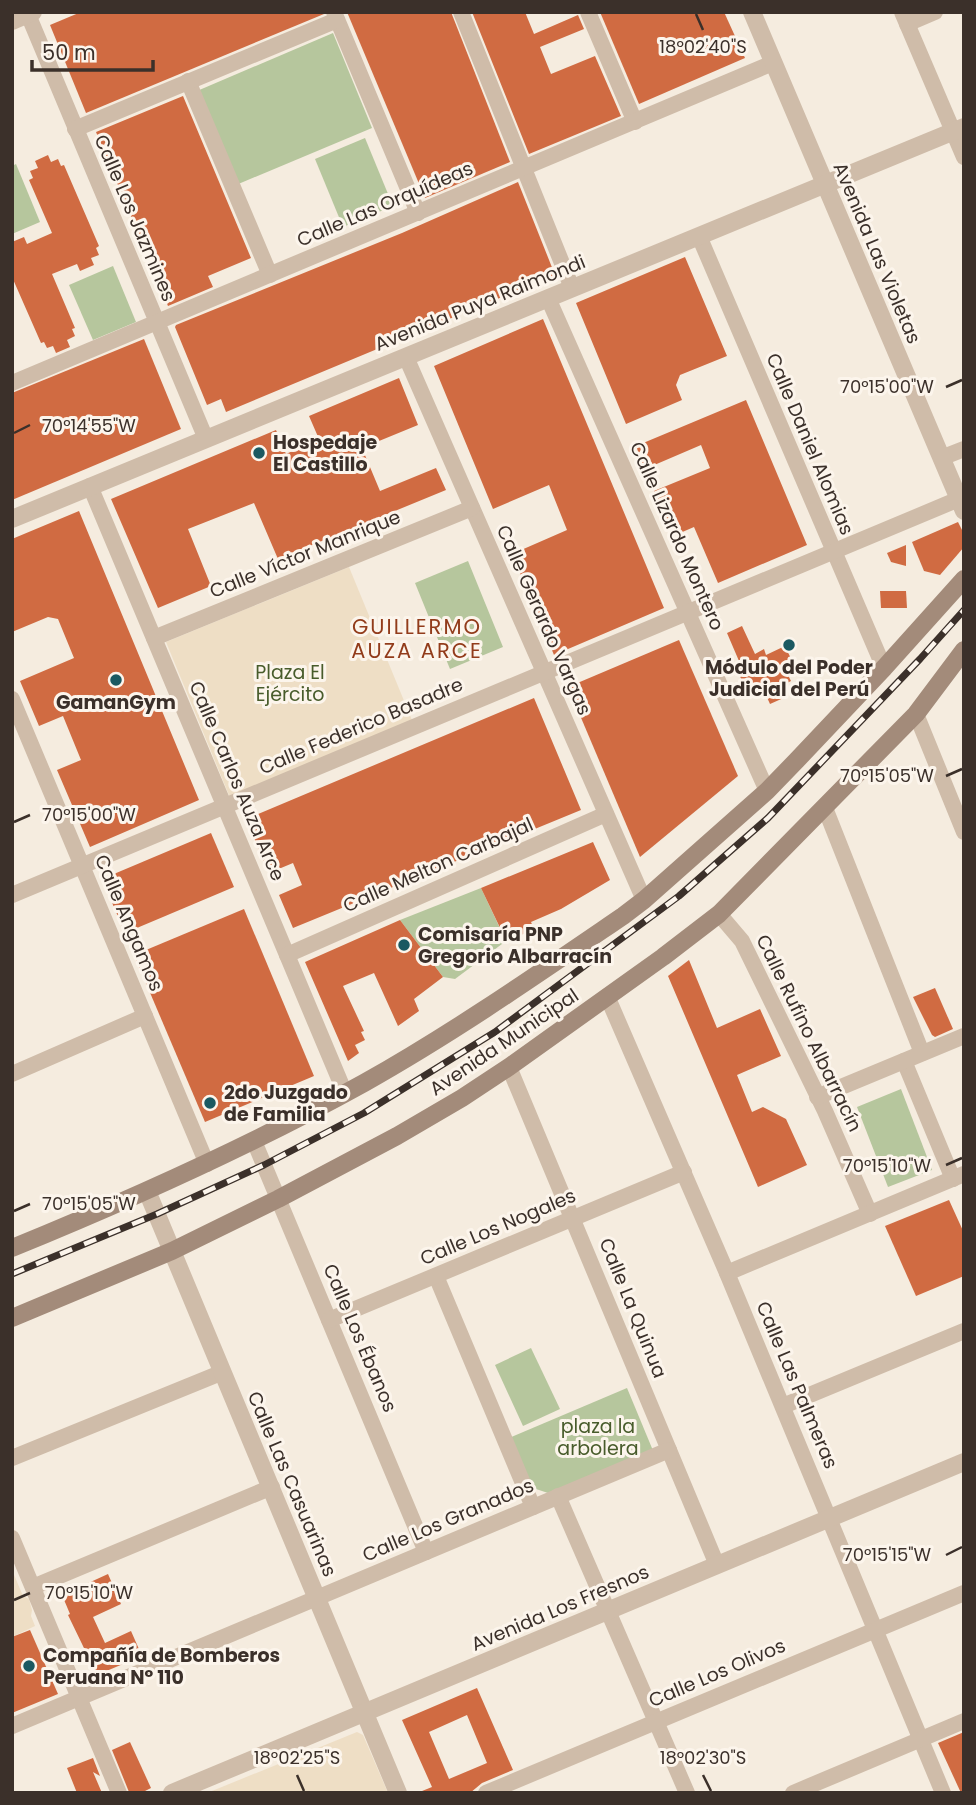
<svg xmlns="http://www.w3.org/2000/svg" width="976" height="1805" font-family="Poppins,sans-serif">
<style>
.green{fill:#b6c69d}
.plaza{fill:#eedec5}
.building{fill:#d06b42;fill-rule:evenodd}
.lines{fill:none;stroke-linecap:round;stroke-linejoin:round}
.minor{stroke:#cfbca9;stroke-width:16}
.tertiary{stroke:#cfbca9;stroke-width:18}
.secondary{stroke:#a38b7a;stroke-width:18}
.rail-casing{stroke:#3b302a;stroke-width:7}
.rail{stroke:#fcf5ec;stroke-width:4.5;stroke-dasharray:13;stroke-linecap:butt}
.ticks{fill:none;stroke:#3b302a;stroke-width:2.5}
.poi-dot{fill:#1b5961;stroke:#fcf5ec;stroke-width:2.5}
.labels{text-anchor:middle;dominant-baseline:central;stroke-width:6;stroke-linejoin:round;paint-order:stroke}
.street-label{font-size:19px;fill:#3b302a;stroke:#fcf5ec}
.poi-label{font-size:19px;font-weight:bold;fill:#3b302a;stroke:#fcf5ec;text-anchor:start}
.park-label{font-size:19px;fill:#485c2b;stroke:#fcf5ec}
.neighbourhood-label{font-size:21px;letter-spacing:2px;fill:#923c1b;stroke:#fcf5ec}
.ticks-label{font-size:18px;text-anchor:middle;fill:#3b302a;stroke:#fcf5ec;stroke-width:6;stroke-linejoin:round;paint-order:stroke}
</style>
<rect width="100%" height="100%" fill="#f5ecdf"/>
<g class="green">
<polygon points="333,33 372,128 236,185 197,91"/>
<polygon points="365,138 393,206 343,227 315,159"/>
<polygon points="16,164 40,222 12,234 12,166"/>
<polygon points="113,266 136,322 93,340 69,285"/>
<polygon points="468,561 503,647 450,669 415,583"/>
<polygon points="481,888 506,941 455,979 443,977 400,920"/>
<polygon points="901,1089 932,1170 888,1187 857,1107"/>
<polygon points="531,1348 560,1409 523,1426 495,1365"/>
<polygon points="627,1388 654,1453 551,1494 530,1487 509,1438"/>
</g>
<g class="plaza">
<polygon points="349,567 414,725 231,800 166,642"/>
<polygon points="12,1570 23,1596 29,1599 32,1610 31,1616 35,1626 12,1637"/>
<polygon points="357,1732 363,1735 388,1793 207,1793"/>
</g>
<g class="building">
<polygon points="81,12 324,12 324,14 86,113 50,25"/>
<polygon points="347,12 451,12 510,162 425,198"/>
<polygon points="472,12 525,12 534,34 578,15 584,29 540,47 551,74 595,56 621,116 529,154"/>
<polygon points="600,12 724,12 745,58 639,104"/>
<polygon points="183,96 251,258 208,276 213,287 168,306 96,132"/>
<polygon points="48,155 51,162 58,159 61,166 64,165 99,246 96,248 99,255 91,258 94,265 80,271 77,264 52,274 75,328 72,329 75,336 67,340 70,347 56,353 53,346 47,348 44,342 41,343 12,277 12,242 24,237 27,244 52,233 29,180 33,178 30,171 38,168 35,161"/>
<polygon points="518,182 555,275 226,412 221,399 207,405 175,327 176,325 402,233"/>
<polygon points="685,257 727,356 680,375 676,385 682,400 626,424 576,303"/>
<polygon points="543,319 664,608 554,655 512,554 567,530 549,485 493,509 434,366"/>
<polygon points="144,339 181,429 12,500 12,393"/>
<polygon points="399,378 418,425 362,448 380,491 436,468 446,490 278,559 254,503 188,529 211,586 158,608 111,499 276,430 286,454 319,439 309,416"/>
<polygon points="746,400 807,545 718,583 694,527 673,536 654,491 710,468 701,445 645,469 636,446"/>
<polygon points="79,511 199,800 90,847 57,770 81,760 63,716 39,726 20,681 74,658 58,619 48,617 12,632 12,539"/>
<polygon points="958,522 963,532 964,547 940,575 924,571 912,542"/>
<polygon points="906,545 906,566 891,562 887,553"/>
<polygon points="880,591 906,591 907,608 881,608"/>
<polygon points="742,626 755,654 764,649 766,655 785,646 794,665 785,669 791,681 783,685 788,696 770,704 765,693 757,697 751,684 745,687 737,670 742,668 727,633"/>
<polygon points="679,640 738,776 640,857 568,687"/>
<polygon points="534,698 581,810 293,928 279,895 302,885 293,863 269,873 246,819"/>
<polygon points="211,833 234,887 125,933 102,879"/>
<polygon points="593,842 610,880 561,909 531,922 534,929 519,936 515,929 503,934 481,888"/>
<polygon points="244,909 314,1076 205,1122 134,955"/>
<polygon points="400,920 443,977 414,999 419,1011 398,1026 374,973 343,986 364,1031 361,1032 365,1040 355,1045 359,1053 348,1061 305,962"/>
<polygon points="689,960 717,1028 760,1009 781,1056 737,1075 752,1112 763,1107 786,1119 807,1165 758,1187 668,976"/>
<polygon points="935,988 953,1029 935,1037 932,1035 913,997"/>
<polygon points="949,1200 964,1233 964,1276 916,1296 885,1226"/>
<polygon points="108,1574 121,1604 93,1617 105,1643 131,1631 142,1656 97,1675 68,1615 70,1614 62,1595"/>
<polygon points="30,1630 58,1694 12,1713 12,1637"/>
<path d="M477,1688l36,82 -31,13 -12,10h-53l15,-6 -30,-67zM467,1715l20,48 -38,16 -20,-47z"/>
<polygon points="964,1732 964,1793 961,1793 938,1743"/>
<polygon points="130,1742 151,1788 141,1793 129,1792 112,1750"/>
<polygon points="93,1758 100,1776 93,1772 102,1793 77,1793 67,1768"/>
</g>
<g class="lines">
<g class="minor">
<polyline points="27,12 206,439"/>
<polyline points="334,12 418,213"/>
<polyline points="461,12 572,288"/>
<polyline points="588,12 635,122"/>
<polyline points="902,12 964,157"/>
<polyline points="907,24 935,12"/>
<polyline points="188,81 270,275"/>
<polyline points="75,129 337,20"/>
<polyline points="699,236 884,668"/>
<polyline points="548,298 767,791"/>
<polyline points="406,357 644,900"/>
<polyline points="12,383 773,63"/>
<polyline points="941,458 964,449"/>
<polyline points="90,486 345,1093"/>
<polyline points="154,638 472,508"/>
<polyline points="12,699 207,1164"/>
<polyline points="916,714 964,832"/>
<polyline points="825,808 922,1053"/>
<polyline points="12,895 959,499"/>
<polyline points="719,914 742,941 825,1111 870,1214"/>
<polyline points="287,955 606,814"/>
<polyline points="607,996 727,1273 943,1793"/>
<polyline points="904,1061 953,1179"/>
<polyline points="509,1067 717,1565"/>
<polyline points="12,1074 145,1016"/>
<polyline points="817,1097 964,1036"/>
<polyline points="254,1141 426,1552"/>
<polyline points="727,1273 964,1174"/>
<polyline points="436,1276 533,1507"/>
<polyline points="329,1320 684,1172"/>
<polyline points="783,1406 964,1331"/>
<polyline points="12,1458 223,1372"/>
<polyline points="558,1496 687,1793"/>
<polyline points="12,1538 119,1793"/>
<polyline points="33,1587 272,1487"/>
<polyline points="12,1726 669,1450"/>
<polyline points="486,1793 964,1593"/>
<polyline points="793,1793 964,1721"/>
</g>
<g class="tertiary">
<polyline points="752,12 964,511"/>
<polyline points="12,21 33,12"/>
<polyline points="12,519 964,127"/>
<polyline points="147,1191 398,1793"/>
<polyline points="172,1793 964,1462"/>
</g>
<g class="secondary">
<path d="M12,1248c120,-49 238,-102 352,-165 89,-50 174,-109 259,-167l21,-16 123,-109 30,-31 87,-92 80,-89"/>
<polyline points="12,1318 172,1251 278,1199 397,1136 462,1098 509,1067 663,957 719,914 916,714 964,650"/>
</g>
<defs>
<polyline id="rail" points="12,1274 157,1214 264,1165 364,1113 495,1032 679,896 768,818 920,659 964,610"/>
</defs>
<use href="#rail" class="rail-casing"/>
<use href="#rail" class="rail"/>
</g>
<path class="ticks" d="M696,14l7,16M946,387l16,-7M14,433l16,-8M946,776l16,-7M14,822l16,-7M946,1165l16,-7M14,1211l16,-7M946,1555l16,-8M14,1600l16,-7M297,1775l7,16M703,1775l8,16"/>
<g class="poi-dot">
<circle cx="259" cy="453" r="7"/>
<circle cx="789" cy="645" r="7"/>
<circle cx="116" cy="680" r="7"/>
<circle cx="404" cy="945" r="7"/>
<circle cx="210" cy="1103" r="7"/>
<circle cx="29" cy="1666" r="7"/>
</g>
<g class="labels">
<g class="street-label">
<text transform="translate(385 204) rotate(-23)">Calle Las Orquídeas</text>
<text transform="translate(135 218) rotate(67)">Calle Los Jazmines</text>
<text transform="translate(877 253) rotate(67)">Avenida Las Violetas</text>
<text transform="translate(480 303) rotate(-22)">Avenida Puya Raimondi</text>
<text transform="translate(810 444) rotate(67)">Calle Daniel Alomias</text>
<text transform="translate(677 536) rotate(66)">Calle Lizardo Montero</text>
<text transform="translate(305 554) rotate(-22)">Calle Víctor Manrique</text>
<text transform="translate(544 620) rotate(66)">Calle Gerardo Vargas</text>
<text transform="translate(361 726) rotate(-23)">Calle Federico Basadre</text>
<text transform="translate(237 781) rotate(67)">Calle Carlos Auza Arce</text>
<text transform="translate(438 865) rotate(-24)">Calle Melton Carbajal</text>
<text transform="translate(129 923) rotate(67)">Calle Angamos</text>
<text transform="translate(809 1033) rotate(64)">Calle Rufino Albarracín</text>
<text transform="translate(504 1042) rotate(-34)">Avenida Municipal</text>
<text transform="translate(498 1227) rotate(-23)">Calle Los Nogales</text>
<text transform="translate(633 1308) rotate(68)">Calle La Quinua</text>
<text transform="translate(360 1338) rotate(67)">Calle Los Ébanos</text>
<text transform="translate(797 1385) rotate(67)">Calle Las Palmeras</text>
<text transform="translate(292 1484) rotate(67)">Calle Las Casuarinas</text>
<text transform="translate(448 1520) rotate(-23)">Calle Los Granados</text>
<text transform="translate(560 1608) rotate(-23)">Avenida Los Fresnos</text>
<text transform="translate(717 1673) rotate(-23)">Calle Los Olivos</text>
</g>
<g class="poi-label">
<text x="273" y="442">Hospedaje<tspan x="273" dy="22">El Castillo</tspan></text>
<text x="789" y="667" text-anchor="middle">Módulo del Poder<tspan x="789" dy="22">Judicial del Perú</tspan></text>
<text x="116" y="702" text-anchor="middle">GamanGym</text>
<text x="418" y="934">Comisaría PNP<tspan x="418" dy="22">Gregorio Albarracín</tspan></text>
<text x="224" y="1092">2do Juzgado<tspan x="224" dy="22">de Familia</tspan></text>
<text x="43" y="1655">Compañía de Bomberos<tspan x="43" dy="22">Peruana Nº 110</tspan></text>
</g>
<g class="park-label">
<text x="290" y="672">Plaza El<tspan x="290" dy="22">Ejército</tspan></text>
<text x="598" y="1426">plaza la<tspan x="598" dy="22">arbolera</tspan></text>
</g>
<g class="neighbourhood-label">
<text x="417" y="626">GUILLERMO<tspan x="417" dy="24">AUZA ARCE</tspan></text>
</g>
</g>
<g class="ticks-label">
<text x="703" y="53">18°02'40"S</text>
<text x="887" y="393">70°15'00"W</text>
<text x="89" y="432">70°14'55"W</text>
<text x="887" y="782">70°15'05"W</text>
<text x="89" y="821">70°15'00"W</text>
<text x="887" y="1172">70°15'10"W</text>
<text x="89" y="1210">70°15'05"W</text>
<text x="887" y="1561">70°15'15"W</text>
<text x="89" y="1599">70°15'10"W</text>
<text x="297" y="1764">18°02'25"S</text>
<text x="703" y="1764">18°02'30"S</text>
</g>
<rect width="976" height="1805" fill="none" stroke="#3b302a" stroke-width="28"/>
<path d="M32 60v10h121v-10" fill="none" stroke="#3b302a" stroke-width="3.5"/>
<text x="42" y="60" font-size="21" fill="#3b302a" stroke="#fcf5ec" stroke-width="5" paint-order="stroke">50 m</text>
</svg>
